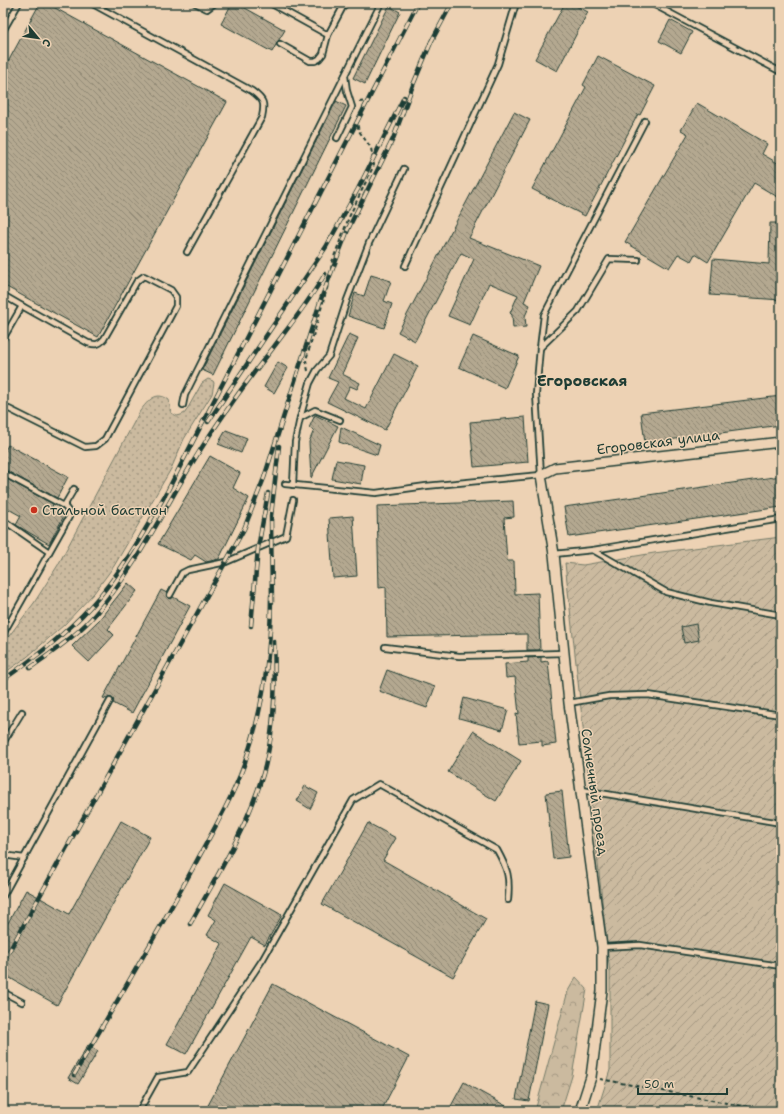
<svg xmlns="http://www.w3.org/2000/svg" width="784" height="1114" font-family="'Shantell Sans',sans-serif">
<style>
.grass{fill:url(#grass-dots);stroke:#757c6a}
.forest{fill:url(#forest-crowns);stroke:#757c6a}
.garden{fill:url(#garden-furrows);stroke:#757c6a}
.building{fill:url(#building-back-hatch);stroke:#1f3d34}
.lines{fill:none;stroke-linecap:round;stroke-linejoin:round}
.lane-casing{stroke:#1f3d34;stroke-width:8}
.street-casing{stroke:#1f3d34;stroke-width:12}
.path{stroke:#1f3d34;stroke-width:2;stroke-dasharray:4 3;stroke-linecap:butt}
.lane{stroke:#edd2b4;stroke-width:4.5}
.street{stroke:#edd2b4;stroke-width:9}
.rail-casing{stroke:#1f3d34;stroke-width:4.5}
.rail{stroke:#edd2b4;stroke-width:3;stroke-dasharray:9;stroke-linecap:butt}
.poi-dot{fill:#c8321e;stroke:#edd2b4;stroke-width:1.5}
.labels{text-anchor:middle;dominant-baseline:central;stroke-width:3;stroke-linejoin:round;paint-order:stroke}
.street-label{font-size:14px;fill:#1f3d34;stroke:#edd2b4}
.poi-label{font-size:14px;fill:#1f3d34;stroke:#edd2b4;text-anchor:start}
.neighbourhood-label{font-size:15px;font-weight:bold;fill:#1f3d34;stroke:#edd2b4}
</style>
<defs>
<pattern id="grass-dots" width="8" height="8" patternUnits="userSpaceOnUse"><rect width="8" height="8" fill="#cbba9f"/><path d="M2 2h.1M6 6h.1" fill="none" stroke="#a49882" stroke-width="1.8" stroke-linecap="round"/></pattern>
<pattern id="forest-crowns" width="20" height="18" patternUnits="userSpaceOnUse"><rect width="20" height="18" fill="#cbba9f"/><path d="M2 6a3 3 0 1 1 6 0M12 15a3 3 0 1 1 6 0" fill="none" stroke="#a49882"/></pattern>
<pattern id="garden-furrows" width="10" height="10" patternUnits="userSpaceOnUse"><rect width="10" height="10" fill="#cbba9f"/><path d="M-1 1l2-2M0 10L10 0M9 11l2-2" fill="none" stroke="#a49882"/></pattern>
<pattern id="building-back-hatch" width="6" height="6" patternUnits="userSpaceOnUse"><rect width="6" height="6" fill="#b4a890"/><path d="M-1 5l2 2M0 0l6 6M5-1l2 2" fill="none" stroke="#928a76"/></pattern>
</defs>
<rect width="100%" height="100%" fill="#edd2b4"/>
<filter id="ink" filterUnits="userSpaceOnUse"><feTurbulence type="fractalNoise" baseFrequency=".025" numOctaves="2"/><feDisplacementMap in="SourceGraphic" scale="8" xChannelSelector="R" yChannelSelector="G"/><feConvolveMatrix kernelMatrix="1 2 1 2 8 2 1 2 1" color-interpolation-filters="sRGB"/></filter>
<g filter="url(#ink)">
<path class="grass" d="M208,379l5,2 1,2 -2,11 -28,45 -13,30 -57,97 -20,27 -30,32 -37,32 -24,17v-30l31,-41 24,-38 82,-154c8,-10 16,-21 29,-11l2,13 6,3 4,-1 4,-2 17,-30z"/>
<polygon class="forest" points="576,977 587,989 572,1076 561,1111 535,1111 568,991"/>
<polygon class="garden" points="781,537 781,1111 597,1111 610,1070 610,973 565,563 583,565 654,553"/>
<g class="building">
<polygon points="40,3 46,3 227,102 98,337 3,285 3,71"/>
<polygon points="232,3 236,3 285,30 277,43 272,52 221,24"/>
<polygon points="565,3 571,3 588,12 557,71 535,59"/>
<polygon points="389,6 400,12 365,84 353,78"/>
<polygon points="670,20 692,32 681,53 659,41"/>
<polygon points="598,56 655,86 640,115 638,114 585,216 532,189 586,87 583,85"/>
<polygon points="336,101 346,106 213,375 202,370"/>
<polygon points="697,103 767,144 762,154 781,165 781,199 754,183 708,262 695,254 691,261 678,254 669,268 625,242 688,134 681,130"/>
<polygon points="514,112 530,120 469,238 539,266 524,302 530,305 525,316 526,327 513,328 512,315 510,313 518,295 489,283 470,325 448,316 474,259 461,253 415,341 398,332"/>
<polygon points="770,223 781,223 781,300 710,295 713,259 769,264"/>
<polygon points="371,275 391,281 384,301 392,304 384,328 348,316 355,293 364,296"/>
<polygon points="349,334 358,338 342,374 360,383 357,389 350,386 344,398 366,409 394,354 418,366 385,430 327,402 338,382 328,378"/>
<polygon points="473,336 519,356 505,388 459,367"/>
<polygon points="278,362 288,368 274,393 264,387"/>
<polygon points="781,396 781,425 645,443 641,413"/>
<polygon points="315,415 338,426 311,478 309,442 314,430 309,428"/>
<polygon points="525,417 528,462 474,467 470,422"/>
<polygon points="341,427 380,445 377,455 339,442"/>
<polygon points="226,430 247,438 241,453 218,444"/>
<polygon points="8,445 68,477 57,498 3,469 3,454"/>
<polygon points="210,456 240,473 233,488 249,498 219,559 206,562 195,555 191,560 158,544"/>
<polygon points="336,460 364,465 361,484 332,479"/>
<polygon points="781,476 781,507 569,537 564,507"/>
<polygon points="3,477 53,504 52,507 65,514 49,544 16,525 21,516 3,506"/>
<polygon points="513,501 514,517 504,518 507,561 514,561 515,594 538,593 540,650 527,650 527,634 387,637 386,587 379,588 377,506"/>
<polygon points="353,516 357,576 333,578 329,518"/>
<polygon points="128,583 137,591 108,629 114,635 89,662 72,646 99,620"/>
<polygon points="161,590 167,593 167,597 169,598 172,598 173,597 190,606 132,713 113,703 113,699 111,698 107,699 103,698"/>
<polygon points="696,624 699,640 684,643 681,627"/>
<polygon points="541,657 541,662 548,661 556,744 542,746 542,741 519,743 516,713 519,714 515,677 506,678 505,664 528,662 528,658"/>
<polygon points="387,670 435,687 427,708 379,691"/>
<polygon points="464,698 508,710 502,730 459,718"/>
<polygon points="473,731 521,761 496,801 448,772"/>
<polygon points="305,786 318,793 310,809 297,801"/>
<polygon points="562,791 569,857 553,859 546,793"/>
<polygon points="121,821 150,837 57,1005 3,974 3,932 26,890 69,914"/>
<polygon points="368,823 396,838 383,860 486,919 453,977 322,904"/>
<polygon points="225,883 282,915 265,945 251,937 186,1054 167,1044 222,944 207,935 216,920 208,915"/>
<polygon points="273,984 409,1057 381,1111 205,1111"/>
<polygon points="535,1001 548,1004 529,1101 516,1099"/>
<polygon points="88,1045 98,1051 78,1084 68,1078"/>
<polygon points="464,1082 475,1089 515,1111 460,1111 451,1106"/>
</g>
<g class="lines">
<defs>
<g id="lane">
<path d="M91,3l161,88c12,9 13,12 10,26l-75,135"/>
<polyline points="195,3 207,9 215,3"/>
<polyline points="270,3 328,35"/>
<polyline points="651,3 781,72"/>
<polyline points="3,31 19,3"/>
<polyline points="280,44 310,61 315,61 319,59 323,54 328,35 345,3"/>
<polyline points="337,138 352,107 347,91 345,76"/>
<polyline points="405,266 498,64 516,3"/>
<polyline points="3,295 22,306 3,339"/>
<polyline points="540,348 578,311 609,259 638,260"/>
<polyline points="183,405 185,395 381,3"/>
<path d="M3,406l82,41 11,-1 9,-7 71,-133v-9l-5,-7 -27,-14 -7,5 -33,58c-5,6 -8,6 -16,4l-66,-37"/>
<polyline points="300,418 315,410 340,420"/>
<path d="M3,473l61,33c4,4 5,6 5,11l-66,117"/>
<polyline points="285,484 376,493 426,486 541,475 536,394 540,348 544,315 645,121"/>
<polyline points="293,485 295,442 300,418 310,383 317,370 329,356 347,300 369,243 404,169"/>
<polyline points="64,506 74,489"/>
<polyline points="3,520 49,552"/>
<polyline points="593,550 781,519"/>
<polyline points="554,554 593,550 666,592 711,603 781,615"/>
<polyline points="170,595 182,573 188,570 226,562 286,536 293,500"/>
<polyline points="385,647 459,656 564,653"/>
<polyline points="569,703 609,696 648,695 781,715"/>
<polyline points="3,743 22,712"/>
<polyline points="582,790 781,823"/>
<polyline points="3,855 24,858"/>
<polyline points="3,896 110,701"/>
<polyline points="602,947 640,945 781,966"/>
<polyline points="3,992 22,1002"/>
<path d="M139,1111l19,-34 30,-5 75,-113 90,-159 26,-16 118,66c11,20 13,27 11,50"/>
</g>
<polyline id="street" points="580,1111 591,1077 602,991 602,947 569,703 554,554 541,475 555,468 781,442"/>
</defs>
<use href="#lane" class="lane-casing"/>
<use href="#street" class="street-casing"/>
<g class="path">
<polyline points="359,102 368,101"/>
<polyline points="308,371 306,360 329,282 332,262 349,217 374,165 371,148 359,131 357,123"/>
<polyline points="600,1079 769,1111"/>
</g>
<use href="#lane" class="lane"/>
<use href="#street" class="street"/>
<defs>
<g id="rail">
<polyline points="430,44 452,3"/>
<polyline points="347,231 393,139 413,85 432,40"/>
<polyline points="208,422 326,247 358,189 404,97"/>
<polyline points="272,602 271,516 279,446"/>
<polyline points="251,626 258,548 268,493"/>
<path d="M30,668c21,-15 43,-30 61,-49 52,-57 81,-130 125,-193 18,-27 37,-53 57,-78 18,-24 37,-48 52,-74"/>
<path d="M3,680c31,-22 62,-45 88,-74 31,-34 54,-76 77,-116l250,-487"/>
<path d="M190,924c27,-48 57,-96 73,-150 12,-42 13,-89 11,-133"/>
<polyline points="7,955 244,529 264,478 321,299 349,227"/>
<path d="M74,1075c40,-69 81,-137 119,-207 18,-34 38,-67 51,-103 19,-54 27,-112 27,-169"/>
</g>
</defs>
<use href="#rail" class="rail-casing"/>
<use href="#rail" class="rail"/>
</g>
</g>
<circle class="poi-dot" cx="34" cy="510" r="4"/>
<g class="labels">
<g class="street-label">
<text transform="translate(658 442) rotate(-7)">Егоровская улица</text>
<text transform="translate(595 792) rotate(82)">Солнечный проезд</text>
</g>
<g class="poi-label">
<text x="42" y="510">Стальной бастион</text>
</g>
<g class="neighbourhood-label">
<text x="582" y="381">Егоровская</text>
</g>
</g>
<rect width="784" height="1114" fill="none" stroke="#edd2b4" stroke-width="16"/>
<rect x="8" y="8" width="768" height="1098" fill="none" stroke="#1f3d34" stroke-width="1.5" filter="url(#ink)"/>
<g transform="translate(38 38) rotate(119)" stroke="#edd2b4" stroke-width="3" paint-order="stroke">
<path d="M0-3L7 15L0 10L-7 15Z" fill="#1f3d34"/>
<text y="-6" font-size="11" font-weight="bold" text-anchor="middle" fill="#1f3d34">С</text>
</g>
<path d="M638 1088v6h89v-6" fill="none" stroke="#1f3d34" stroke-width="2"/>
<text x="644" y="1088" font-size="12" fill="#1f3d34" stroke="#edd2b4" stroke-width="3" paint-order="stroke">50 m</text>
</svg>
